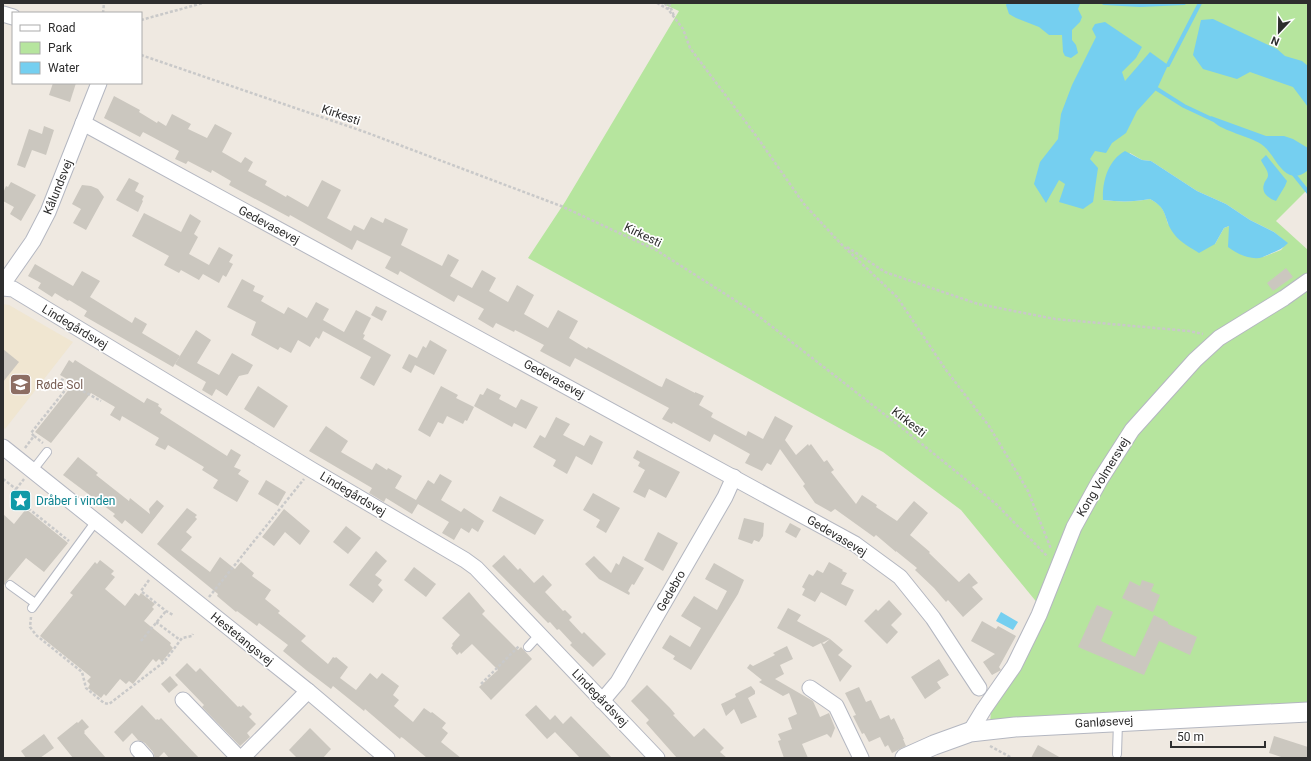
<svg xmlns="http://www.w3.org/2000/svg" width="1311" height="761" font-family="Roboto,sans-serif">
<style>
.education{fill:#f0e6d1}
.green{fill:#b6e59e;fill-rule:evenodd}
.water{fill:#75cff0}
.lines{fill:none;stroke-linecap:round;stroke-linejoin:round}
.stream{stroke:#75cff0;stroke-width:4}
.building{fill:#cbc7bf}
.service-casing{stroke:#b4b7c1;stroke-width:10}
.minor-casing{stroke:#b4b7c1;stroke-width:17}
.tertiary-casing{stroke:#b4b7c1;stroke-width:21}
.path{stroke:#c9c9c9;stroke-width:2.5;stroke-dasharray:3 2;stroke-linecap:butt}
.service{stroke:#fff;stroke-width:8}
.minor{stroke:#fff;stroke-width:15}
.tertiary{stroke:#fff;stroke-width:19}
.labels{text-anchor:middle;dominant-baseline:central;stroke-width:3.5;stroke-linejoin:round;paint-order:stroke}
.street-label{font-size:12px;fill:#2e2e2e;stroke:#fff}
.education-label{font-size:12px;fill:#785e54;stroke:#fff;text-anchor:start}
.culture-label{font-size:12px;fill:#0d838f;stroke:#fff;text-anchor:start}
</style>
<rect width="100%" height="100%" fill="#efe9e1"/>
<polygon class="education" points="3,304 9,305 73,342 5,429 3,427"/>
<path class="green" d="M661,3h647v186l-32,32 32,29v456l-318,17 1,-12 48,-106 -78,-95 -78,-58 -355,-194 37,-56 114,-191zM1130,153l12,7 9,1 46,30 29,13 24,16 24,12 13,11 -6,7 -18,7 -21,-2 -13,-29 -5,2 -9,16 -47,-20c-4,-14 -5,-18 -18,-25 -16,3 -30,3 -47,1z"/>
<g class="water">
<polygon points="1007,3 1086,3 1080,4 1078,9 1082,17 1080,22 1072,30 1072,40 1076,45 1078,53 1071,58 1065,56 1063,52 1062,35 1049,35 1039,27 1016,18 1009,14 1006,5"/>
<polygon points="1213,19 1277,49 1285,56 1302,61 1308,66 1308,107 1293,87 1250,72 1237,79 1203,69 1193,55 1201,20"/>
<polygon points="1105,22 1142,47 1136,58 1122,72 1125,81 1150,52 1168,65 1157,89 1137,111 1126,133 1112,143 1106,153 1095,151 1090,159 1098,168 1093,202 1083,209 1059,202 1065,184 1059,180 1046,203 1034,184 1040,162 1058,139 1061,114 1072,85 1096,37 1092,29 1095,24"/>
<path d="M1211,116l55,20h18l9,3 15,9 -1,23c-5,4 -10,6 -17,4 -13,-6 -17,-23 -29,-31 -12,-8 -39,-13 -47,-22 0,-1 -3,-5 -3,-6z"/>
<path d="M1125,151l17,9 9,1 46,30 29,13 24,16 24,12 14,11c-6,6 -9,7 -16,10 -3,1 -6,3 -9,4 -11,4 -26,-3 -35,-10l1,-21 -5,2 -9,16 -16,9c-8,-5 -19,-11 -25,-19 -12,-16 -4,-24 -24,-35 -16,3 -30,3 -47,1 -1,-18 5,-40 22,-49z"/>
<path d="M1266,155l21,26 -2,5 -9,15c-8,-3 -15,-8 -12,-17 1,-4 4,-5 4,-9 0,-5 -5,-10 -7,-15z"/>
<polygon points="1001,612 1018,622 1013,630 996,621"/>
</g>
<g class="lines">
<g class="stream">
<polyline points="1104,3 1140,5 1184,3"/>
<polyline points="1168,65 1200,3"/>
<polyline points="1157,89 1184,106 1218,122"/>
<polyline points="1292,172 1308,192"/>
</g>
</g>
<g class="building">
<polygon points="53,83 76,83 70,102 49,95"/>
<polygon points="114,96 140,110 139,112 157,123 158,121 166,126 172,114 191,124 188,129 207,138 215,124 232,133 222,152 241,163 245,157 253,162 248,171 267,181 265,185 286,197 287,195 308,207 322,180 341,190 327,218 351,231 354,225 364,230 371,217 383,223 385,218 408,229 401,245 442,266 448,254 459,260 450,276 472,288 482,270 496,278 489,291 508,302 517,285 534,295 524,314 548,328 558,310 578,321 569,338 587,349 588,347 659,386 662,387 666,378 695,393 695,392 704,396 699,405 713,413 711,417 746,436 748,431 763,439 775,416 793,426 785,440 796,455 808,444 809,446 811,444 824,462 827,460 834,470 831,472 856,504 862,495 877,505 876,507 897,521 914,501 928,513 910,535 930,552 929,553 959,582 969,573 978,583 972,587 983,599 963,617 948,600 946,602 934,588 915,570 917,568 896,551 896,552 876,535 874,537 835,509 831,512 815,503 803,486 805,484 780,449 771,465 767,463 762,471 745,463 750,454 714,434 710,442 673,422 672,424 662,419 669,408 575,358 570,367 540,351 544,345 521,333 515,330 514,332 496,323 493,328 478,319 484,309 458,295 454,302 400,271 398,275 385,268 391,257 357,240 352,250 290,215 289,217 229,185 231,181 212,170 211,173 188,161 186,164 175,159 179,151 143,132 140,137 104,118"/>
<polygon points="44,126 54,130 46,155 32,150 25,168 17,165 29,129 42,134"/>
<polygon points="129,178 139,183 135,191 144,196 142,200 143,201 138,212 116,200"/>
<polygon points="11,182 36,195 21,221 10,214 14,207 3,201 3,193 6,186 8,187"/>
<polygon points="82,185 91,186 98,189 104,197 86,230 73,223 81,209 72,204"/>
<polygon points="144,213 181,232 190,214 201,221 194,234 198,237 189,254 209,265 219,247 233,255 229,262 233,264 226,277 223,275 219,283 203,274 199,280 181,270 179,273 164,265 169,256 132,236"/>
<polygon points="35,264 73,286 82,271 100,281 90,297 132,323 135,317 147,324 142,333 180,356 173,367 84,316 87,311 69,300 68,301 55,293 52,297 38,288 41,283 28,276"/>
<polygon points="1286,268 1293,277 1273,291 1267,283"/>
<polygon points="242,279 255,286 253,291 264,296 261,301 284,314 288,307 307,318 316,302 329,309 323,320 344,332 356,310 371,318 363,334 365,335 363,339 391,355 374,386 360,378 371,357 323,331 319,339 316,337 310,347 298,340 291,353 280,347 278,350 251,335 256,322 227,307"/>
<polygon points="376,306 387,311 382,321 371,315"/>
<polygon points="196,330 211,340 197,363 219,375 232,353 253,365 248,374 239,376 227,396 216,389 212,396 202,390 206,382 175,364"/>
<polygon points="430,340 447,350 434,375 415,365 411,373 402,368 409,354 417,358 423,346 426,348"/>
<polygon points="3,349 19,362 3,382"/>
<polygon points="69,360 73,363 75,360 86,367 144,403 147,398 159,404 158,406 162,409 160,413 227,456 231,449 241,455 234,467 241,470 238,474 249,481 237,502 213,488 218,480 202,470 204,467 168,445 165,450 155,445 159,438 122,416 120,421 110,415 115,407 91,393 51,443 35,432 74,383 60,375"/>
<polygon points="258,386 288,406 274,428 244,409"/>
<polygon points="441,386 458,395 456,398 474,407 467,421 465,420 463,424 447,416 443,424 438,422 430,437 418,430"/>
<polygon points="487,388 501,395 499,399 516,408 521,399 538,407 526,429 514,423 512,427 474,406 480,394 483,395"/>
<polygon points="556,417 570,424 563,435 584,446 590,435 603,442 592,465 576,456 567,474 553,466 556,460 533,447 540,435 545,438"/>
<polygon points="326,426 348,441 341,452 372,470 376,463 387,470 388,468 402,476 395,488 416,500 428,480 434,484 440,474 452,481 441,500 461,512 464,508 484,521 478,532 472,528 469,533 461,528 454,540 442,533 449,522 418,504 412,514 386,498 384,502 369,493 372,488 309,451"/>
<polygon points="637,450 680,472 666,498 649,489 645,498 633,492 645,470 638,466 640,462 633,458"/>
<polygon points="78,457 98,473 96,475 129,501 130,498 150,514 149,509 157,500 164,506 142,534 125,520 122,524 113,516 115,514 63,475"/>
<polygon points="266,480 286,492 278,506 258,494"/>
<polygon points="593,493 620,508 606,533 596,527 600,520 583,510"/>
<polygon points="500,496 544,520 535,535 492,511"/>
<polygon points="187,508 197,515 195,517 197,519 186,532 192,537 181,550 210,572 220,557 235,569 241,562 254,573 252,576 271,590 265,599 280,611 278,613 306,636 301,641 328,664 333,657 335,658 336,657 348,667 340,678 356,690 370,673 377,679 382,673 399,686 393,695 399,700 394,706 413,722 424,708 431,713 432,712 446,723 442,728 448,733 441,742 461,758 427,758 403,738 401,737 400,739 365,709 364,711 333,686 331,689 306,670 283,651 288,645 259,623 257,626 237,611 236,612 217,596 218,594 157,544"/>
<polygon points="26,509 68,543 44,572 26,558 6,582 3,587 3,514 14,524"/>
<polygon points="284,509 310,531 300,545 285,532 274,546 262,537"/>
<polygon points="744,518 764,523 763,536 759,542 754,540 752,544 738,539"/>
<polygon points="790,523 801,529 796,538 785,532"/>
<polygon points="346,526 361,538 348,554 333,542"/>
<polygon points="658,532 678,543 663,571 644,560"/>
<polygon points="376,551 387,561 375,575 382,580 378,585 383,590 373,603 349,585"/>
<polygon points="504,555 518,570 520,568 534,583 543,575 552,585 545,592 563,611 565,610 572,617 569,620 582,634 584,632 606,654 593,667 570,645 572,643 559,629 557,630 550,622 548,623 492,566"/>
<polygon points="594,556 611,573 616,563 619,565 623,556 644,568 634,585 632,584 628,591 630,593 629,595 599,579 585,564"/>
<polygon points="100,560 114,571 111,574 115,577 105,589 125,606 135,593 139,596 141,593 155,604 152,607 154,609 144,621 171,643 170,645 173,648 162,662 159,659 156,662 153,659 133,684 129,681 126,684 120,679 106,696 104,694 101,698 88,688 90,684 87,681 91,677 40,636 73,595 70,593 95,562 97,564"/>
<polygon points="829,562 843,570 842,571 847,573 841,584 854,590 846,606 821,592 815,602 802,595 805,589 802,587 809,574 813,576 817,570 823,573"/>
<polygon points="714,563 744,580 738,594 691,670 673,659 675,656 662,648 670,635 690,647 701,628 681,616 694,596 717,610 727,591 705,579"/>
<polygon points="414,567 436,584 426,597 404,580"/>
<polygon points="1142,580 1154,584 1151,591 1160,595 1153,612 1122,598 1130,581 1140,586"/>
<polygon points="469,592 485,611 482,614 518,650 521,647 532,659 491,700 479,687 498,670 472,644 461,654 460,652 457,655 451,648 453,645 452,644 460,635 442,618"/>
<polygon points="889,600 902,614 891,625 898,632 887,644 864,621 876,609 878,611"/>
<polygon points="1097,605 1113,612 1101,641 1135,657 1154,615 1168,622 1168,624 1197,637 1190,655 1159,641 1144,675 1078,647"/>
<polygon points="788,608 801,615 797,621 830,639 822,643 824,644 830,639 843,650 838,655 852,666 840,682 821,643 813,647 777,628"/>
<polygon points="982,621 996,629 998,626 1016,636 999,667 1001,670 992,675 983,662 995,654 971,641"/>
<polygon points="787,646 793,659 780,665 784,674 775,679 813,701 820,717 829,713 835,728 831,738 827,734 802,744 808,758 784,758 780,747 778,741 781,740 778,734 792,729 788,718 797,714 789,693 783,696 759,682 762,680 747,668 750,664 753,666 775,655 773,653"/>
<polygon points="939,659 949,675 937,682 941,688 925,699 911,677"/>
<polygon points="187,663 196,672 200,668 238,707 239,706 241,707 243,705 252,714 249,717 256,724 247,733 250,737 240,746 202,707 204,705 175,675"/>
<polygon points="170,676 178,685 169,693 161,684"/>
<polygon points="647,685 670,708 675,714 673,715 694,737 704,728 724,748 720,752 727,758 677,758 646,723 649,720 631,701"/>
<polygon points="751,686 755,691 755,694 748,698 757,717 741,724 734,709 726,716 721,704 736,697 735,694"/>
<polygon points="859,687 866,702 871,700 880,719 889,715 891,720 894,718 904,739 903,739 906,746 892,753 888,745 885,747 880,737 869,742 864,733 862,734 853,716 856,715 845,693"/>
<polygon points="142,705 156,720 157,719 159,720 161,718 199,758 169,758 164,752 158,758 155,758 153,752 145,743 138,740 132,733 123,742 114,732"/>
<polygon points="536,705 550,720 555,715 563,724 571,716 612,758 580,758 555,732 547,739 525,715"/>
<polygon points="82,719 89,727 84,731 85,732 84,733 106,758 73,758 57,738 77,722 78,723"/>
<polygon points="310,728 331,749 323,758 297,758 289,750"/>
<polygon points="44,734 54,748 40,758 26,758 21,751"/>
<polygon points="1274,736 1308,747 1308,758 1284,758 1269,753"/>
<polygon points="1038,745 1061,758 1031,758"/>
</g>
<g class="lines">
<defs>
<g id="service">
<polyline points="33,470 47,452"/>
<polyline points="10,585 35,603"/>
<polyline points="32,608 96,521"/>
<polyline points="528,647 539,635"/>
<polyline points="1117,754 1118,722"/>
</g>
<g id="minor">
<polyline points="3,14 13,17"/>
<polyline points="83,123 855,544 900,577 933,618 979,688"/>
<polyline points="3,284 33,241 48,212 99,83"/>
<polyline points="3,288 13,289 312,470 465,560 476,568 657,758"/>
<polyline points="3,447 308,691 387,758"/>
<polyline points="810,688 836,706 861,758"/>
<polyline points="183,700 239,758"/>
<polyline points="602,701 618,682 725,497 734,477"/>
<polyline points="970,732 984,709 1014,666 1039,615 1074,527 1100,480 1132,430 1195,360 1219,338 1284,298 1308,281"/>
<polyline points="138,749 146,758"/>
<polyline points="242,758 308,691"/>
</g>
<polyline id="tertiary" points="905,758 934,745 970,732 1015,727 1308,712"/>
</defs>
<use href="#service" class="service-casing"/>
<use href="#minor" class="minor-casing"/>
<use href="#tertiary" class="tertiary-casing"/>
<g class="path">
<polyline points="657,3 668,9 683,29 690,48 757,137 804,204 841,244 897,297 946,370 989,426 1028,491 1051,549"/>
<polyline points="665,3 669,9"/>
<polyline points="669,3 674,16"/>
<polyline points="103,13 104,3"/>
<polyline points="141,20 203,3"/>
<polyline points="141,55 365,132 561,206 656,250 752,311 907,432 996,504 1048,557"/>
<polyline points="847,247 885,272 978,304 1055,319 1189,331 1203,334"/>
<polyline points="61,379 101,401"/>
<polyline points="34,436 43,443"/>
<polyline points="25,448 34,436 31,433 70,384"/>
<polyline points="3,479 16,489 11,499 13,502 18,500 69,541"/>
<polyline points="16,489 24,479"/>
<polyline points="149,580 141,591 166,611 173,615"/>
<polyline points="209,597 304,479"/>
<polyline points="31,617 30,627 36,635 82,672 86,688 104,703 109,704 164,662 182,638 192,636 193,634"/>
<polyline points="156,622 180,640"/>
<polyline points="141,641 166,611"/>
<polyline points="481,684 519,646"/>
<polyline points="990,746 1012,758"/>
</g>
<use href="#service" class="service"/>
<use href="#minor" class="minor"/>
<use href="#tertiary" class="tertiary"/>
</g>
<defs>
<symbol id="school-square" viewBox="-11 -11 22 22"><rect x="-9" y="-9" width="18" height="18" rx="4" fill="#8d6e63" stroke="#fff"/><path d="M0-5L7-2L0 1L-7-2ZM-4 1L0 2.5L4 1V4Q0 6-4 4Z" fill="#fff"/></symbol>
<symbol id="sight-square" viewBox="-11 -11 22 22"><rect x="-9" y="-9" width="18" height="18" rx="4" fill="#0f9aa8" stroke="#fff"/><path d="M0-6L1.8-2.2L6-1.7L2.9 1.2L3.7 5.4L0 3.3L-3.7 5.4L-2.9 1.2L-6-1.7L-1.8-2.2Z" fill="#fff"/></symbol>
</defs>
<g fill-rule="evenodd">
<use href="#school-square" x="8" y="372" width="25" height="25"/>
<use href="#sight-square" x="8" y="488" width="25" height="25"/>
</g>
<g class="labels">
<g class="street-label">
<text transform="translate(341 115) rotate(19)">Kirkesti</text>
<text transform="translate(58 187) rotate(-68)">Kålundsvej</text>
<text transform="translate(269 225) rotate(28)">Gedevasevej</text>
<text transform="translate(643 235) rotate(26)">Kirkesti</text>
<text transform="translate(75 327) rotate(31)">Lindegårdsvej</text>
<text transform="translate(554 379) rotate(29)">Gedevasevej</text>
<text transform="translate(909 422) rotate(38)">Kirkesti</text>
<text transform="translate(1103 477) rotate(-59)">Kong Volmersvej</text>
<text transform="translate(353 494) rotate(31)">Lindegårdsvej</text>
<text transform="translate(837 536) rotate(31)">Gedevasevej</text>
<text transform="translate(671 591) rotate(-60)">Gedebro</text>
<text transform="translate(242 639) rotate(39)">Hestetangsvej</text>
<text transform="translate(600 698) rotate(46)">Lindegårdsvej</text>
<text transform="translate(1104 722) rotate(-3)">Ganløsevej</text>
</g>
<g class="education-label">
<text x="36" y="385">Røde Sol</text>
</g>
<g class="culture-label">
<text x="36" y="501">Dråber i vinden</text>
</g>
</g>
<rect width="1311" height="761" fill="none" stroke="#2e2e2e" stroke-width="8"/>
<rect x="12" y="12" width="130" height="72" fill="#ffffff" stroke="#ababab"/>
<rect x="20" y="25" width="20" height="6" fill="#ffffff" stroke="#ababab"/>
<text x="48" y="32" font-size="12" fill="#2e2e2e">Road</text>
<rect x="20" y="42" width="20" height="12" fill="#b6e59e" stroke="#ababab"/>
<text x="48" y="52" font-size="12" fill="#2e2e2e">Park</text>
<rect x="20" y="62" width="20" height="12" fill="#75cff0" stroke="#ababab"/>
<text x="48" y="72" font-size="12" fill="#2e2e2e">Water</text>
<g transform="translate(1279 32) rotate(202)" stroke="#ffffff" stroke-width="3" paint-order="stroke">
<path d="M0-3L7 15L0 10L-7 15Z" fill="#2e2e2e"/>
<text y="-6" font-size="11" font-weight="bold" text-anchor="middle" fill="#2e2e2e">N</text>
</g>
<path d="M1171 741v6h94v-6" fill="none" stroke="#2e2e2e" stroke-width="2"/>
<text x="1177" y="741" font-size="12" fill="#2e2e2e" stroke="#ffffff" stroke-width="3" paint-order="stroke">50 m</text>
</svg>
